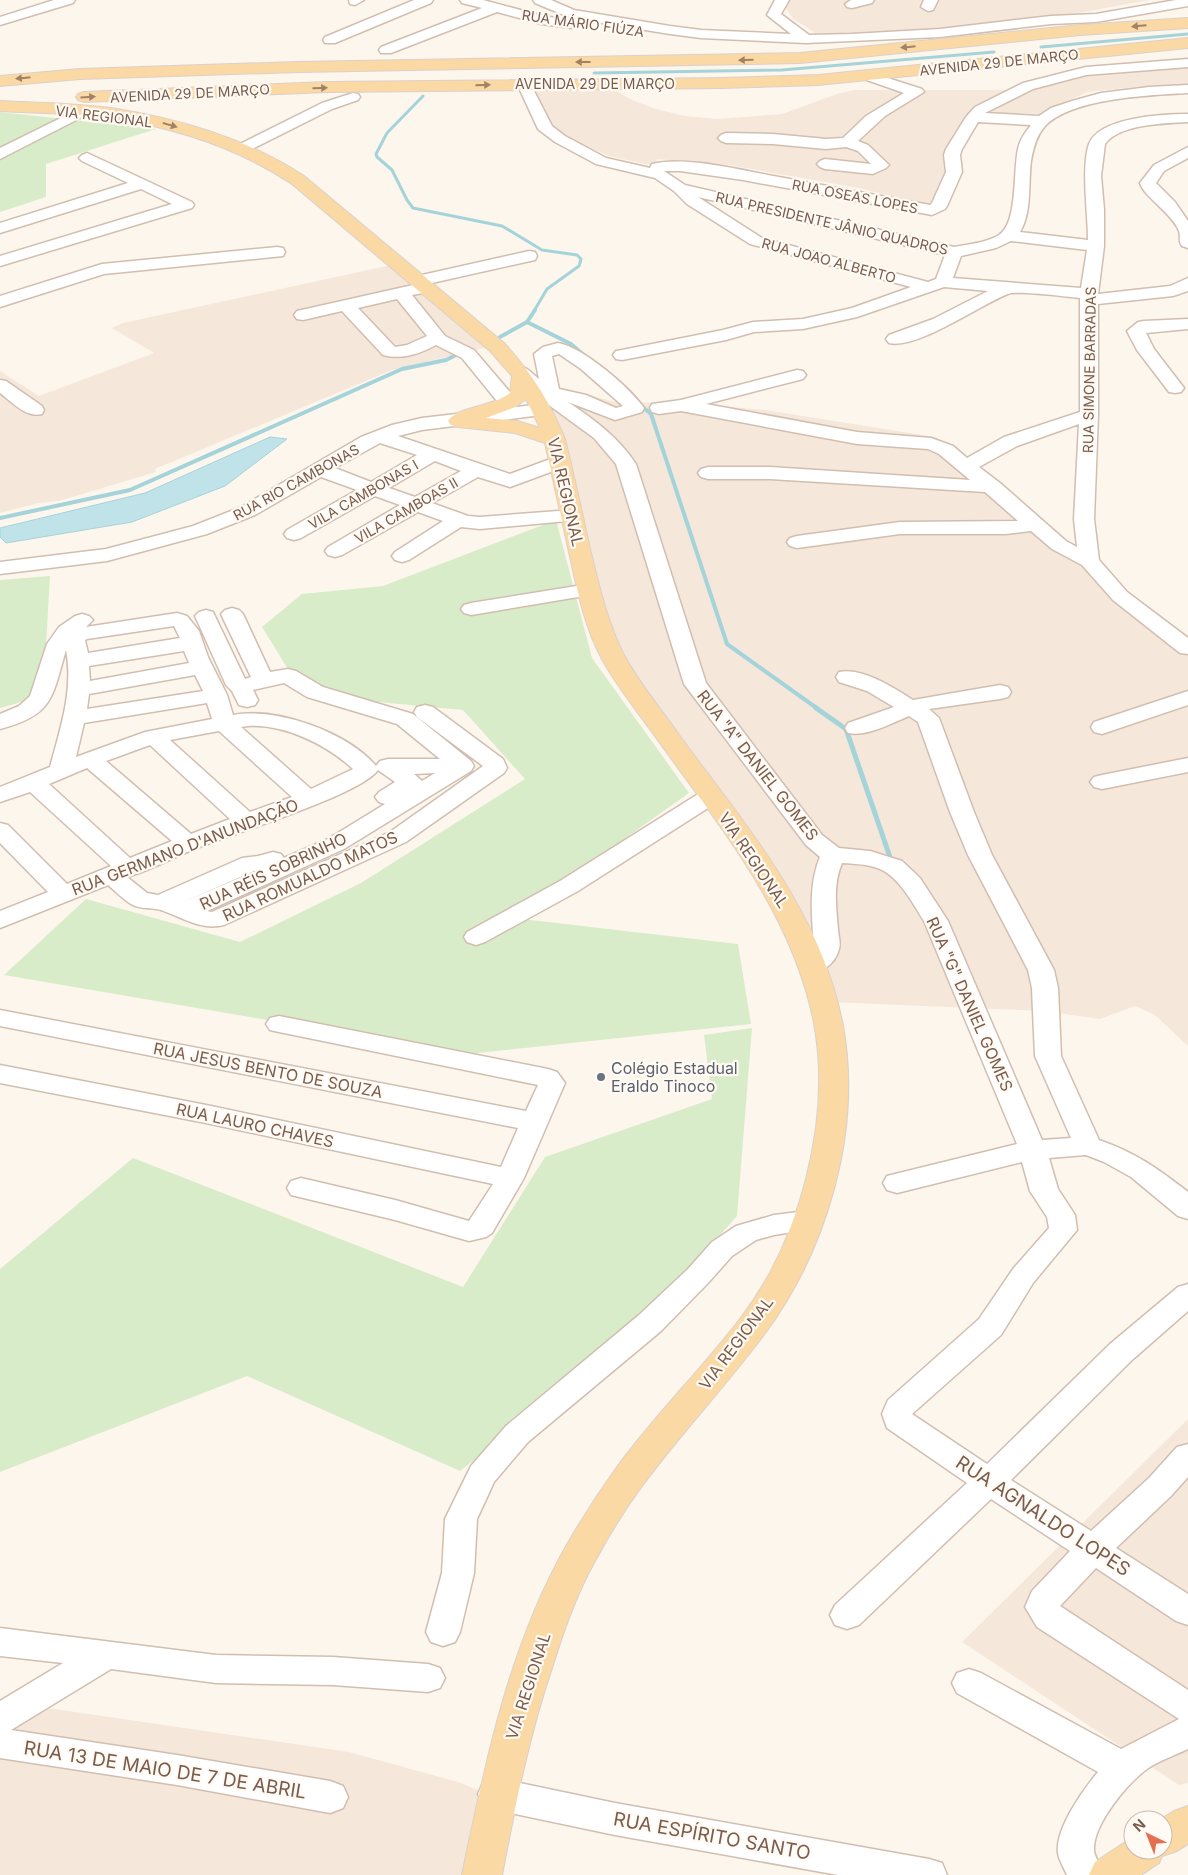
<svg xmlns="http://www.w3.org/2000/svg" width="1188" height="1875" font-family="Inter,sans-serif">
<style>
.residential{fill:#f5e8da}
.green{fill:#d8ecc9}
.water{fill:#bfe3e8;stroke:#a5d3da}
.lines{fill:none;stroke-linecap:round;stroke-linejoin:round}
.stream-far2{stroke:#a5d3da;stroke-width:3}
.stream-far1{stroke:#a5d3da;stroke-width:4}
.stream{stroke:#a5d3da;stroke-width:5}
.minor-casing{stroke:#d1beb0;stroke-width:3}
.major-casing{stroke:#dad1cd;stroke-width:2}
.minor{fill:#fff;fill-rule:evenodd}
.major{fill:#fbd9a5;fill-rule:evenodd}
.oneway{fill:#a18267}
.worship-dot{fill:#6b7280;stroke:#fffaf3;stroke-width:2}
.labels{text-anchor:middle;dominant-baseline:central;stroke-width:4.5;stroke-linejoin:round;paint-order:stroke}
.far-street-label{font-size:14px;fill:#7a5c4d;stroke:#fffaf3}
.street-label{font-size:16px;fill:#7a5c4d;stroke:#fffaf3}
.worship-label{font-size:16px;fill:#5b616d;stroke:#fffaf3;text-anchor:start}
.near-street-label{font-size:19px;fill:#7a5c4d;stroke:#fffaf3}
</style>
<rect width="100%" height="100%" fill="#fdf6ec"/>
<g class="residential">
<polygon points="781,0 1149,0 1074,14 999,24 903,32 820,36 793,19"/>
<polygon points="1188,60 1188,85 1155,85 1087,92 1040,114 969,112 954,137 945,189 933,202 924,204 858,188 729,165 657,159 654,166 609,156 577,142 556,129 533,90 615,90 630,99 656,109 685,116 717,119 782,114 837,94 854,90 1007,90 1063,74"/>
<polygon points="405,262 501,344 392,370 155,469 156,472 59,501 38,503 0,513 0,371 39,396 154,353 112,328 123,323"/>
<polygon points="552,385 619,403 674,402 765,410 935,437 1064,542 1084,548 1116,584 1188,640 1188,1046 1155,1015 1135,1006 1100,1019 1043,1011 830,1002 800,913 619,658 545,415"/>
<polygon points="1188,1419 1188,1783 1179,1785 962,1642"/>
<polygon points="0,1701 349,1752 458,1782 499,1799 484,1875 0,1875"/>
</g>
<g class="green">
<polygon points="0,112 156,129 46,164 46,197 0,212"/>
<polygon points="556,520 592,658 689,793 513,918 738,944 751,1024 450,1056 279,1022 4,975 86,899 240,942 361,883 525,779 463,710 304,695 262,627 302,594 383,586"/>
<polygon points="50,576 43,696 0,708 0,580"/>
<polygon points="752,1028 737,1216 616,1352 460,1471 247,1376 0,1472 0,1269 133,1158 463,1287 545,1157 712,1099 704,1035"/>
</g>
<polygon class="water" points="270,437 287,439 225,486 132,522 6,543 0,537 0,528 145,493"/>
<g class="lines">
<g class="stream-far2">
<polyline points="1041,47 1188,34"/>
<polyline points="594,73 782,70 994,52"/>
<polyline points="423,96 387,133 376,154 377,157 392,170 407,200 413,208 502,226 542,250 577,255 581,259 579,266 547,289 534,311"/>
</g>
<g class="stream-far1">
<polyline points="527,322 571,344 586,357"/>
<polyline points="500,337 527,322 535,310"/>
<polyline points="639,404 651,414 727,644 818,709"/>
<polyline points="0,518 130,490 402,369 446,360 456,355"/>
</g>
<polyline class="stream" points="816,708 846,729 892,863"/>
<defs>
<g id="minor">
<polygon points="54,0 75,0 73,3 0,25 0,17"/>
<polygon points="349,0 364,0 355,5 350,4"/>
<polygon points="414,0 433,0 431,3 335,43 325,43 323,40 325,37"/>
<polygon points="460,0 483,0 543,16 577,21 579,24 572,28 542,24 497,12 391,53 381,53 379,50 381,47 482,8 462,3"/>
<polygon points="533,0 551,0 574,10 670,26 701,30 791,34 767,15 775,0 789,0 781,14 809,35 852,34 940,29 1051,16 1096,14 1176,0 1188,0 1188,6 1096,22 1051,24 940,37 806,43 701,38 670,34 571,18 535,3"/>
<polygon points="851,0 874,0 872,3 852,8 847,7 845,4"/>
<polygon points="924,0 938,0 933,10 928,11 921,7"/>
<path d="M1188,59v8l-102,8 -53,14 -48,24 54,3 12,-8 21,-7 29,-8 48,-6 39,-2v8c-38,2 -116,5 -143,33 -9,10 -12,23 -14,35 -3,24 1,51 -11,71l68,8c0,-26 -7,-73 1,-96 10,-27 75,-30 99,-30v8c-22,1 -69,2 -83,22l-4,32 3,34v36l-6,48 72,-8 18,-8v13l-15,5 -75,8v111l-4,104 5,41 28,32 61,46v16l-8,-1 -67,-53 -31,-35 -30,-16 -21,-18 -25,3h-106l-103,14 -7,-2 -3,-4 3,-4 7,-2 103,-14 118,-1 -33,-29 -215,-13h-62l-7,-2 -3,-4 3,-4 7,-2h62l200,13 -31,-26 -11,-5 -71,-5 -176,-33 -22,3 -7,-2 -2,-4 2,-4 29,-4 116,-30 6,1 3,4 -3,4 -97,25 151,28 74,6 22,8 14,12 37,-21 76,-25v-114c-13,-1 -63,-8 -72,-4 -27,10 -91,56 -119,49l-3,-4 3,-4 44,-16 55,-28 -44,-4 -87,30 -54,12 -49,3 -28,8 -104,20 -6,-1 -3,-4 3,-4 6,-1 101,-20 30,-8 50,-3 49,-11 59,-21 -161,-43 -63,-40 -13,-13 -19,-13 -59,-14 -41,-22 -17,-13 -18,-39 2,-3h10l20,39 13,10 41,22 44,10 2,-4c31,-8 84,5 116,11 54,10 108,20 162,30l2,-2 14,-31 -2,-17 2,-6 20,-32 9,-10 48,-24 63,-16zM978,122l53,3c-6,8 -11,14 -13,24 -5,22 0,74 -19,86 -13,8 -30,9 -45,12l-269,-62 -21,-14h16l63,9 189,35 13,-6 2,-3 15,-34 -2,-17 2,-6zM698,197l247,58 -9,24 -8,3 -166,-44zM1011,241l76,9 -6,38 -128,-10 8,-22 35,-8zM1079,424l-5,95 3,28 -11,-6 -66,-58 -21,-16 38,-21z"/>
<polygon points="869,72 922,89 924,92 885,116 858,141 868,145 889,165 886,168 873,174 825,169 820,167 817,164 820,161 825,159 871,164 858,151 846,147 826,149 773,144 726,143 721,141 718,138 721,135 726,133 773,134 826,139 843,138 866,116 904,93 864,79 862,76 864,73"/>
<polygon points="353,93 358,94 360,97 358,100 332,109 248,151 238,151 235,148 238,145 322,103"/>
<polygon points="81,108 86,109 88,112 86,115 0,159 0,148"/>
<path d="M1188,147v11l-24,13 -8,12 19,19 13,19v27l-6,-2c-4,-5 -1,-10 -3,-15 -7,-18 -35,-34 -39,-48l14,-18z"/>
<polygon points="87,153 192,202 194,205 192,208 0,266 0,256 172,204 141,189 0,233 0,223 128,183 82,161 79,158 82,155"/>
<polygon points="277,247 283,248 285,252 283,256 104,274 0,307 0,296 102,264"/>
<path d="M529,251l6,1 2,4 -2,4 -112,25 3,4 -3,4 -11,2 33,41 29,14 41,48 2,4 -2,4 -7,2 -7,-2 -39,-48 -26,-13c-17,9 -34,15 -53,10l-41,-44 -39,9 -6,-1 -3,-4 3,-4 116,-26 -2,-4 2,-4zM397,299l30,37 -20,9 -12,2 -37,-39z"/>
<polygon points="1188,319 1188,329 1146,333 1154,349 1184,388 1181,392 1175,393 1169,392 1137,350 1127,331 1138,322 1144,321"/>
<path d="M558,343c25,4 72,45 86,65l-2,4 -27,8 -47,-18c27,18 50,35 68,62l70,219 116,152 17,13 31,3 32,10 18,17 28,43 94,219 29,-2 -36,-82 -3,-68 -4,-18 -60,-115 -18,-43 -32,-90 -9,-6c-17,7 -42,21 -61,17l-3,-5 3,-5 46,-16 -27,-16 -28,-9 -3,-5 3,-5c23,-5 55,16 74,28l87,-15 8,2 3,5 -3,5 -8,2 -71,10 10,9 35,94 18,43 62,115 4,18 3,68 38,84c37,13 58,28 89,52v27l-10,-3 -47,-39 -27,-15 -18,-7 -37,3 9,31 17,26 2,15 -44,53 -32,52 -89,79 75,50 123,-120 68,-57 10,-3v27l-56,49 -121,120 80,51 58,-53 28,-31 11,-3v33l-17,19 -55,52 72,46v31l-12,-4 -80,-53 -36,38 128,84v59c-11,5 -24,10 -35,16 -22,13 -61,59 -59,86 1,8 9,17 12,24h-39c-3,-7 -8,-15 -9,-22 -3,-24 25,-63 40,-81l-141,-79 -5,-10 5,-10 12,-4 12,4 140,76 58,-30 -142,-92 -12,-20 7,-16 38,-40 -79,-52 -132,126 -12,4 -12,-4 -5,-10 5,-10 132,-122 -80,-55 -5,-14 6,-14 91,-81 34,-50 36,-41 -2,-11 -17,-26 -8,-29 -125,31 -10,-3 -4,-7 4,-7 130,-32 -93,-223c-11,-17 -22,-39 -40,-50 -12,-7 -28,-7 -42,-8 -9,21 -6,44 -4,66 0,6 3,14 1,20 -4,16 -20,27 -35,23l-4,-6 14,-18c-2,-31 -6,-62 6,-91l-14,-12 -122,-161 -68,-220 -22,-26 -52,-38 -32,-29 3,-4c12,-3 17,5 26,12l-5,-25 9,-7zM559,354l22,15 42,37 -7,2 -30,-13 -27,-6 -7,-33z"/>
<path d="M0,380l6,1 36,25 2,4 -2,4c-16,4 -30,-12 -42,-21z"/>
<path d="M542,404l7,2 2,4 -2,4 -127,16 -24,6 112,38 43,-16 7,-2 7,2 3,4 -3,4 -57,21 -32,-10 -46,26 36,13 12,1 92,-7 7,2 3,4 -3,4 -99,9 -19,-2 -52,33 -7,2 -7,-2 -3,-4 3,-4 48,-31 -25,-9 -76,43 -7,2 -7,-2 -3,-4 3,-4 72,-42 -25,-9 -74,42 -7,2 -7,-2 -3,-4 3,-4 70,-40 -36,-13 -66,38 -48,19 -100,27 -107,13v-12l106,-13 87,-23 48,-19 120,-70 31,-12 30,-7zM380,443l37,12 -46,27 -36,-14zM435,461l26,10 -46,26 -26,-9z"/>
<polygon points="589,584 596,586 599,590 596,594 471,615 464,613 461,609 464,605 471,603"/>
<path d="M232,608l7,2 4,4 27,58 18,-3 8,2 27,16 90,27 58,47 3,5 -3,5 -127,78 -137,62 5,1 178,-80 93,-66 -66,-49 -3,-5 3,-5 8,-2 8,2 70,52 4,9 -3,5 -98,69 -182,83c-23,6 -42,-8 -63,-15 -10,-3 -20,0 -30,-6 -8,-5 -16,-13 -23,-19l-108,43v-17l48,-19 -48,-49v-20l8,2 59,59 44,-18 -81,-74 -30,10v-15l50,-20c10,-37 24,-78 16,-117 -14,47 -12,65 -66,79v-15l19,-8 11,-10 17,-52 12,-17 16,-11 7,-2 7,2 4,4 -7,7 91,-14 10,3 12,15 9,26 19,38 6,20c44,-8 114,17 143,51l4,-5 8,-2h52l-43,-35 -90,-27 -23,-14 -31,7 5,10 -3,5 -8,2 -8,-2 -7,-14 -6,-6 -31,-69 4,-4 7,-2 7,2 32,67 6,-2 -30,-63 4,-4zM174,626l6,12 -92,15 -3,-13 2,-1zM184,651l5,12 -99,18 -1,-15zM195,675l8,16 -116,18 2,-15zM207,703l5,16 -67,13 -69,25 8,-34zM248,726c37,-2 79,19 105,43l-42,20 -70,-62zM219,731l73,66 -42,15 -80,-72zM150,745l80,74 -39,15 -85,-73zM87,768l85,73 -42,17 -81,-74zM378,770l17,12 -16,10 -4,5 4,5 6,2 -57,35 -44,19 -3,-4 -8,-2 -15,4 -16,2 -84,37 -11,-2 -20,-16c24,-7 47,-20 70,-29 35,-14 163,-53 181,-78zM435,773l-13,8 -8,-7zM254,871h2l-73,31z"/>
<polygon points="1188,691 1188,705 1102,734 1094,732 1091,727 1094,722"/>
<polygon points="1188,758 1188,772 1102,789 1094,787 1090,782 1094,777 1102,775"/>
<polygon points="711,789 719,791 723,796 719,801 578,891 485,942 476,945 467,942 464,937 467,932 560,881 703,791"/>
<polygon points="0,1010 526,1111 538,1085 279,1032 270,1030 266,1024 270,1018 279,1016 548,1069 557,1072 565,1083 524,1178 492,1233 486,1237 469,1241 395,1220 291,1195 287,1188 291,1181 301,1178 395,1200 469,1221 493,1184 206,1123 0,1083 0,1065 206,1105 501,1167 518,1128 0,1026"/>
<polygon points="807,1211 817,1214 821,1221 817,1228 774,1235 756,1240 732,1256 708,1283 661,1331 528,1442 494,1482 477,1519 474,1573 460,1632 455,1642 443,1646 431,1642 426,1632 442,1573 445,1519 471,1466 506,1426 639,1315 688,1269 712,1242 736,1226 774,1215"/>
<polygon points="0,1628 216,1655 333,1657 428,1664 440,1668 445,1678 440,1688 428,1692 333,1685 216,1683 111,1669 11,1730 177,1755 330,1781 343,1786 348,1797 343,1808 330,1813 177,1785 0,1758 0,1701 63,1663 0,1656"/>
<polygon points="496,1778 615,1803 929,1859 942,1863 947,1875 838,1875 615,1835 496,1810 483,1805 478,1794 483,1783"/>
</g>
<g id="major">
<polygon points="1188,18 1188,28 1080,35 800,63 299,72 80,79 0,86 0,76 80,69 299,62 800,53 1080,25"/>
<polygon points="1188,38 1188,48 818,85 722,88 328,92 84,102 78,100 76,97 78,94 84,92 328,82 722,78 818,75"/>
<path d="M0,101c37,2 75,2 111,7 69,11 135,30 193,68l200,167c27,29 46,59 61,96 9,37 17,73 25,110 9,36 17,73 34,106 15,28 37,54 55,80 66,90 143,178 164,291 19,105 -16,225 -80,310 -38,51 -83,98 -121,150 -17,23 -33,49 -47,75 -18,32 -31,68 -42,104 -24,70 -37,137 -51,210h-40c23,-112 47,-227 103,-327 16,-28 34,-56 52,-81 38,-52 84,-97 123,-148 60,-78 92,-199 74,-296 -22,-112 -97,-200 -162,-291 -17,-24 -36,-47 -50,-73 -18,-33 -25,-71 -33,-107 -8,-36 -16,-73 -24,-109l-30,-10 -57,-6 -7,-2 -3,-4c10,-15 45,-14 62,-28l2,-17 -22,-25 -198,-167c-55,-37 -116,-56 -181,-66 -37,-5 -75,-5 -111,-7zM526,399l14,29 -23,-7 -31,-3 29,-11z"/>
<polygon points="1188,1806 1188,1844 1177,1851 1162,1856 1159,1863 1141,1875 1089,1875 1095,1862 1133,1837 1133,1850 1163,1850 1163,1820 1159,1820 1174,1811"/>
</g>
</defs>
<use href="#minor" class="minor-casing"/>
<use href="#major" class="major-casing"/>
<use href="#minor" class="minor"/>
<use href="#major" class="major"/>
</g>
<defs><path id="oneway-solid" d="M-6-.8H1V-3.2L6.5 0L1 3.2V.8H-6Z" transform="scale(1.25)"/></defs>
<g class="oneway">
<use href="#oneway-solid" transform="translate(1139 26) rotate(175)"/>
<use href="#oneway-solid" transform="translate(908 47) rotate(174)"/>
<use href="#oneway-solid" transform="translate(746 60) rotate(178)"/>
<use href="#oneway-solid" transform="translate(583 62) rotate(180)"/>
<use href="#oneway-solid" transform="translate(23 78) rotate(174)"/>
<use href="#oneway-solid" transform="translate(483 85) rotate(-1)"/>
<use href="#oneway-solid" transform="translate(320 88) rotate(-2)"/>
<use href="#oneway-solid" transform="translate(88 97) rotate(-3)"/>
<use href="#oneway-solid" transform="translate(170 125) rotate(16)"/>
</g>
<circle class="worship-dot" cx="601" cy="1077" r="5"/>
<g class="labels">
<g class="far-street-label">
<text transform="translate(583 23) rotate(8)">RUA MÁRIO FIÚZA</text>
<text transform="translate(999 62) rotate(-6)">AVENIDA 29 DE MARÇO</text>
<text x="595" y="83">AVENIDA 29 DE MARÇO</text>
<text transform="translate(190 93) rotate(-3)">AVENIDA 29 DE MARÇO</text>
<text transform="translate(104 116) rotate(7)">VIA REGIONAL</text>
<text transform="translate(855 196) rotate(11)">RUA OSEAS LOPES</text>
<text transform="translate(832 223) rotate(13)">RUA PRESIDENTE JÂNIO QUADROS</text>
<text transform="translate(829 260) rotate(15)">RUA JOAO ALBERTO</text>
<text transform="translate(1089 370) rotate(-89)">RUA SIMONE BARRADAS</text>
<text transform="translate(296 482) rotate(-29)">RUA RIO CAMBONAS</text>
<text transform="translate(363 494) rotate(-30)">VILA CAMBONAS I</text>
<text transform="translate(406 510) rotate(-30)">VILA CAMBOAS II</text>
</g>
<g class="street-label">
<text transform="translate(566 492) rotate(77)">VIA REGIONAL</text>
<text transform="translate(758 765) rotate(52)">RUA "A" DANIEL GOMES</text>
<text transform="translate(185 847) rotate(-21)">RUA GERMANO D'ANUNDAÇÃO</text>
<text transform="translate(754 860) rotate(56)">VIA REGIONAL</text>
<text transform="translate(273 871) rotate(-25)">RUA RÉIS SOBRINHO</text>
<text transform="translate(310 876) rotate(-25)">RUA ROMUALDO MATOS</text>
<text transform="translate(970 1004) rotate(66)">RUA "G" DANIEL GOMES</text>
<text transform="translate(268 1070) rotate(11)">RUA JESUS BENTO DE SOUZA</text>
<text transform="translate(255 1125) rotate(12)">RUA LAURO CHAVES</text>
<text transform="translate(736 1343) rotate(-53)">VIA REGIONAL</text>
<text transform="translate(528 1686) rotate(-72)">VIA REGIONAL</text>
</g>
<g class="worship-label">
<text x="611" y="1068">Colégio Estadual<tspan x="611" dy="18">Eraldo Tinoco</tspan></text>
</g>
<g class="near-street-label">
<text transform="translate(1043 1516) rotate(33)">RUA AGNALDO LOPES</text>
<text transform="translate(165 1770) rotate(9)">RUA 13 DE MAIO DE 7 DE ABRIL</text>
<text transform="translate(712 1836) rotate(10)">RUA ESPÍRITO SANTO</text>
</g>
</g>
<g transform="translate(1148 1835) rotate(317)"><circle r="24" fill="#fffaf3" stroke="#cabbb1"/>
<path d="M0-4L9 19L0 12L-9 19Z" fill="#e76f51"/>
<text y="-8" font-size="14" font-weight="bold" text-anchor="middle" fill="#7a5c4d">N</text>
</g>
</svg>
